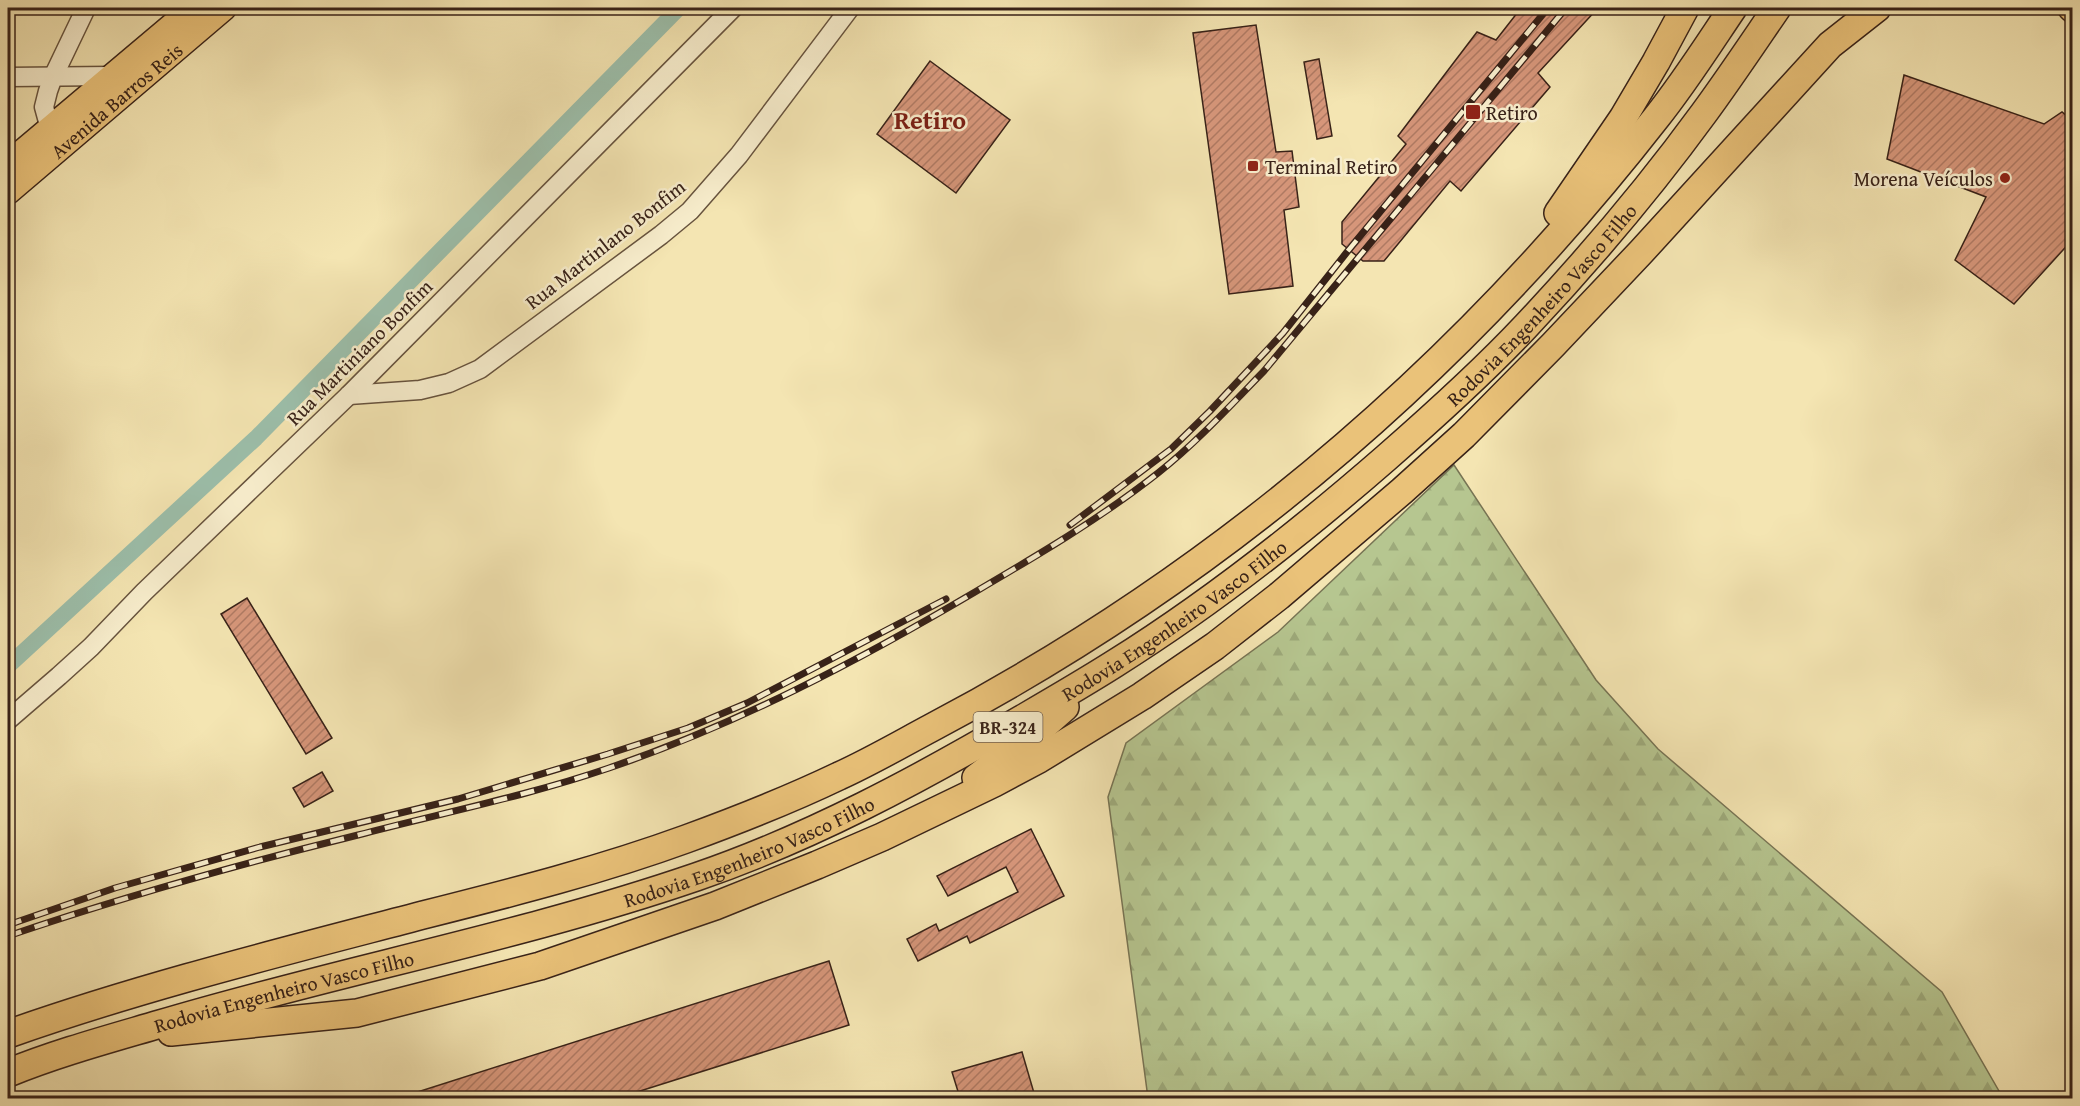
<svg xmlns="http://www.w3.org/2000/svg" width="2080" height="1106" font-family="'Gentium Book Plus',serif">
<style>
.forest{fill:url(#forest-firs);stroke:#777454;stroke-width:1.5}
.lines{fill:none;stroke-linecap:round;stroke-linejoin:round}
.canal{stroke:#9cbfab;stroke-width:16}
.building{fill:url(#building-hatch);stroke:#382218;stroke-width:1.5}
.minor-casing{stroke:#67533e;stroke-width:21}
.major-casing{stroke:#382218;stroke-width:27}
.highway-casing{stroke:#382218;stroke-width:30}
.minor{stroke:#f8eecd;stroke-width:18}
.major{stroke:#eac279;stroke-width:24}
.highway{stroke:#eac279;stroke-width:27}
.rail-casing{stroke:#382218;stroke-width:7}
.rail{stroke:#f8eecd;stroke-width:4.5;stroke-dasharray:14;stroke-linecap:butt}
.poi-dot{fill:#8f2418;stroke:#f8eecd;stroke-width:2}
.labels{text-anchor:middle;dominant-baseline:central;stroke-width:5;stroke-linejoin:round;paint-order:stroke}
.shield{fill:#f8eecd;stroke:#725f4e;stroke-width:1.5}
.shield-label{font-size:18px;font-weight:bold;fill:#382218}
.street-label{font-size:20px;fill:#382218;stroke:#f8eecd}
.poi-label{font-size:20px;fill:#382218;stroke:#f8eecd;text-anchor:start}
.district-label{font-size:26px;font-weight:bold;fill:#7a1f14;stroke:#f8eecd}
</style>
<defs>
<pattern id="forest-firs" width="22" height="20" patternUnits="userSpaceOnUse" patternTransform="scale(1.5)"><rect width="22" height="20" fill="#b6c690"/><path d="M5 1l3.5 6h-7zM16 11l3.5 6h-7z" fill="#9daa7b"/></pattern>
<pattern id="building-hatch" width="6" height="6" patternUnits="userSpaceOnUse" patternTransform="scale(1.5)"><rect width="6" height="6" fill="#d6967a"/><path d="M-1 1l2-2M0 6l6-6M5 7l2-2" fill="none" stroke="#af7a63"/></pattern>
</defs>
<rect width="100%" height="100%" fill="#f4e5b2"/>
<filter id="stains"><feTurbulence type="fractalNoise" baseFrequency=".00333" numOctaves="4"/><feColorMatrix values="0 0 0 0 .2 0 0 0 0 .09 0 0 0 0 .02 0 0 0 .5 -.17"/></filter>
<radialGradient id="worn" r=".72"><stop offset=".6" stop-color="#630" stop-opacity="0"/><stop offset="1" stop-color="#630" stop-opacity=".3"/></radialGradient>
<polygon class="forest" points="1454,465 1596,680 1658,749 1942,992 2003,1098 1148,1098 1108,797 1126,743 1278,632"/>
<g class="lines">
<polyline class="canal" points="8,666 256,438 679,8"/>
</g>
<g class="building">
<polygon points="1521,8 1598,8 1538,73 1550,87 1461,191 1450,181 1384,261 1363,261 1342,244 1342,222 1406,144 1398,136 1477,32 1496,40"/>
<polygon points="1256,25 1276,152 1292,151 1299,207 1284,210 1293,286 1229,294 1193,33"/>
<polygon points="1319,59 1332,136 1317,139 1304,62"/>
<polygon points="930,61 1010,120 956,193 877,134"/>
<polygon points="1904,75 2044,124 2062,112 2073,121 2073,239 2014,304 1955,260 1986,197 1887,159"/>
<polygon points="247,598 332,738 306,754 221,614"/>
<polygon points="322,772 333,791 304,807 293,788"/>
<polygon points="1031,829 1064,896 970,943 967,936 918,961 907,939 936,924 939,931 1018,892 1006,867 948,896 937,876"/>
<polygon points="829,961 849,1025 618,1098 406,1098 405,1096"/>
<polygon points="1022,1052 1034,1093 1015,1098 960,1098 952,1072"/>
</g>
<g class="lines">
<defs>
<g id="minor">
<polyline points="8,77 112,76"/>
<polyline points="50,129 44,107 48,91 53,77 86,8"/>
<polyline points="349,395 420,390 449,383 480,369 661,235 690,211 739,155 850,8"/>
<polyline points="8,720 59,676 91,647 144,592 349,395 733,8"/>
</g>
<g id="major">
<polyline points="2070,8 2072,10"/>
<polyline points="8,164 193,8"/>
<path id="s1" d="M8,192l216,-184"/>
</g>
<g id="highway">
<polyline points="1558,213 1623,118 1656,62 1685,8"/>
<polyline points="976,778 1040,729 1065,707"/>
<polyline points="171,1032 357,1013 540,966 715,906 817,865 882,837 994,783 1039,759 1142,696 1215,646 1279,596 1402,491 1464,435 1553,345 1641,252 1830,45 1877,8"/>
<path d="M8,1034c136,-48 278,-83 419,-120 87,-22 174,-44 259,-75 52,-19 103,-39 153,-63 31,-14 62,-32 92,-48 286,-151 526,-355 725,-610 28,-35 52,-73 77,-110"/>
<path id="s2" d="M8,1073c49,-20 101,-34 152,-49 177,-53 361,-87 536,-147 114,-39 222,-97 326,-158 31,-18 62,-36 92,-55 96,-60 186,-131 272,-206 48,-42 96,-85 140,-132 63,-67 124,-139 178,-213 25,-34 49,-70 73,-105"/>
</g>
</defs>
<use href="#minor" class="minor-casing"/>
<use href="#major" class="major-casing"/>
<use href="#highway" class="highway-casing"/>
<use href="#minor" class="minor"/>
<use href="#major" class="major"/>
<use href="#highway" class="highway"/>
<defs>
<g id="rail">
<polyline points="1070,525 1171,449 1210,411 1283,333 1347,252 1548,8"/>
<polyline points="8,925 115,888 260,847 458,799 608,754 688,728 747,703 946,599"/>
<path d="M8,936c115,-39 232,-72 350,-101 84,-22 169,-39 251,-67 129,-44 249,-107 366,-176 63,-37 126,-74 183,-119 38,-30 72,-67 106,-102l302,-363"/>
</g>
</defs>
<use href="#rail" class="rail-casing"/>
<use href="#rail" class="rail"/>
</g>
<g class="poi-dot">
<rect x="1465" y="104" width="16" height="16" rx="3"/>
<rect x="1247" y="160" width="12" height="12" rx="3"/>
<circle cx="2005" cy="178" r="6"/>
</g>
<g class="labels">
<rect class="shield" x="973.5" y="712" width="69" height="30" rx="4.5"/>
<g class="shield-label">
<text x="1008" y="727">BR-324</text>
</g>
<g class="street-label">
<text stroke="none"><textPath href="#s1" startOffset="142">Avenida Barros Reis</textPath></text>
<text transform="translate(605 244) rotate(-38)">Rua Martinlano Bonfim</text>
<text stroke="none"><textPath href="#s2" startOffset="1746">Rodovia Engenheiro Vasco Filho</textPath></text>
<text transform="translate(359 352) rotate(-45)">Rua Martiniano Bonfim</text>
<text stroke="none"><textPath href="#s2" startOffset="1260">Rodovia Engenheiro Vasco Filho</textPath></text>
<text stroke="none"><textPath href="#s2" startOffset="774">Rodovia Engenheiro Vasco Filho</textPath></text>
<text stroke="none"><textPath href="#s2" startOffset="288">Rodovia Engenheiro Vasco Filho</textPath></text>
</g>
<g class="poi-label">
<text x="1486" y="112">Retiro</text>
<text x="1265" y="166">Terminal Retiro</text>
<text x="1993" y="178" text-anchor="end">Morena Veículos</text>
</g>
<g class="district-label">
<text x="930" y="119">Retiro</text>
</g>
</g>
<rect width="2080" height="1106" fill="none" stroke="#f4e5b2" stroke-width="30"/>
<rect x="9" y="9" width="2062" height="1088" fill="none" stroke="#382218" stroke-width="3"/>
<rect x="15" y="15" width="2050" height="1076" fill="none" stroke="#382218" stroke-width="1.5"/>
<rect width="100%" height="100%" filter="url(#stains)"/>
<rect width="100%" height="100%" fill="url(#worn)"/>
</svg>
